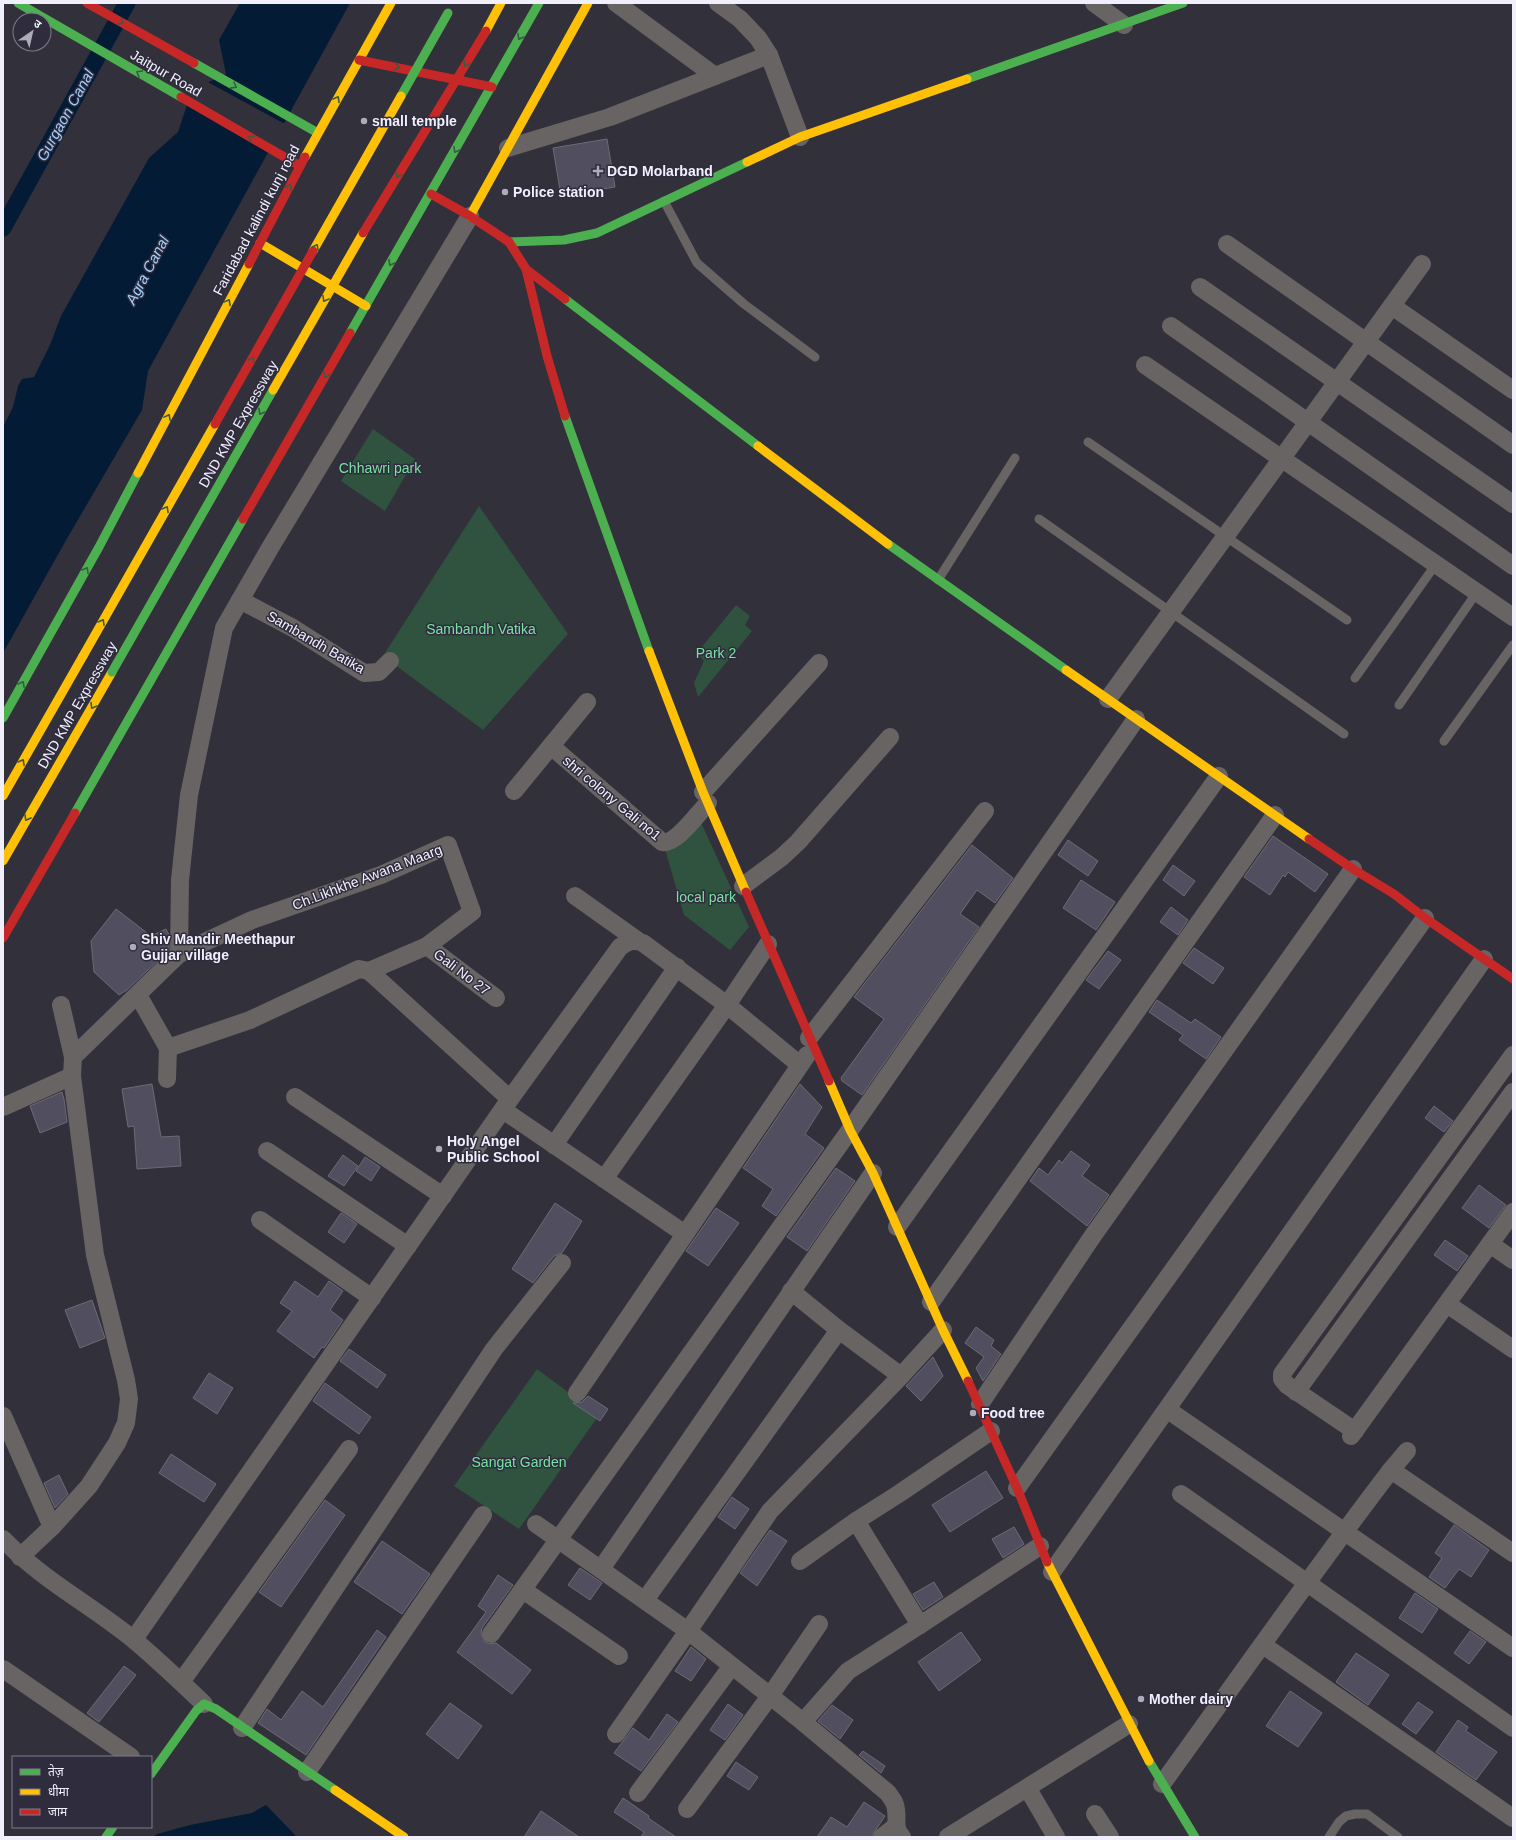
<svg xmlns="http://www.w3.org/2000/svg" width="1516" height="1840" font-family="Arial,'Noto Sans Devanagari',sans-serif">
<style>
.green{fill:#2f533e}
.water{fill:#041b35}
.pier{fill:#32303a}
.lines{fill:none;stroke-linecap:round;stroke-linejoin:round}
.canal{stroke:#041b35;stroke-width:17}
.building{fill:#514e5f;stroke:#6c6b74}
.lane{stroke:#686464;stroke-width:9}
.street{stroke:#686464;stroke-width:18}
.fast{stroke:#4caf50;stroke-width:9}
.slow{stroke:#ffc107;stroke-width:9}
.jam{stroke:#c62828;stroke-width:9}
.fast-bridge{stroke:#4caf50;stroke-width:9}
.slow-bridge{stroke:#ffc107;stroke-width:9}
.jam-bridge{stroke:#c62828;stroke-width:9}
.oneway{stroke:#395a44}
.poi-dot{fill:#aeacb8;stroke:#2f2c3e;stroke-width:1.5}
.labels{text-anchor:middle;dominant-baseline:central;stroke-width:3;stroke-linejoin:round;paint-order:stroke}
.street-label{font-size:14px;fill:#f1effc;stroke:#2f2c3e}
.poi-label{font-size:14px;font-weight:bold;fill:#f1effc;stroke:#2f2c3e;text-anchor:start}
.park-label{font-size:14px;fill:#79e3a3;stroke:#2f2c3e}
.water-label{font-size:15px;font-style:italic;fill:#a1d0fd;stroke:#2f2c3e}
</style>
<rect width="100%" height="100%" fill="#32303a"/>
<g class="green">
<polygon points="373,429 415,459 385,511 341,481"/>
<polygon points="479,506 568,634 483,730 383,656"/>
<polygon points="736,605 750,616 745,625 752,631 698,697 694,683 704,661 697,653"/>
<polygon points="698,816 749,927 730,950 684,915 665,849"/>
<polygon points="537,1369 599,1415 519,1529 454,1486"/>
</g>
<g class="water">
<polygon points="240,3 350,3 148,371 142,410 65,542 3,653 3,427 13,407 18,386 22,379 34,377 50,345 61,316 149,158 178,132 192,90 226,74 219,40"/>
<polygon points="266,1805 297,1837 153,1837 157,1834 190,1825 252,1813"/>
</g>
<polygon class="pier" points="206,81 285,124 271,150 186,100 190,89"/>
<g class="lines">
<polyline class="canal" points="3,228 127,3"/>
</g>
<g class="building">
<polygon points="607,139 615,187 561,196 553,148"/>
<polygon points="1273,836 1328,874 1315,892 1288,872 1285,877 1283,875 1270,895 1244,877"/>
<polygon points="1068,840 1098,861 1088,876 1058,855"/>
<polygon points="972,845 1013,878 995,903 977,890 960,914 979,927 862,1095 842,1081 841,1078 884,1019 854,997"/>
<polygon points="1173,865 1195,881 1184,896 1163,880"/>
<polygon points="1081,880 1115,902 1096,930 1063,908"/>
<polygon points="1171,907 1188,920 1178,935 1160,922"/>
<polygon points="116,909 151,936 166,929 169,935 169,950 127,990 119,995 94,972 91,941"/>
<polygon points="1194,948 1224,968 1213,984 1183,963"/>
<polygon points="1108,951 1121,960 1099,989 1086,980"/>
<polygon points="1157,1000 1191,1023 1195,1019 1221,1037 1206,1059 1179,1040 1183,1035 1149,1012"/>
<polygon points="152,1084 161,1137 179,1136 181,1166 137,1169 134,1126 128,1127 122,1089"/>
<polygon points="800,1084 822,1107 805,1134 824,1148 776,1216 762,1206 773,1189 743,1168"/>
<polygon points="62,1092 64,1099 67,1122 40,1133 30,1106"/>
<polygon points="1434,1106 1453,1121 1444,1132 1425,1118"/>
<polygon points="1071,1151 1090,1165 1082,1176 1109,1195 1087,1226 1030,1181 1039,1168 1048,1175 1059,1160 1062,1163"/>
<polygon points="343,1155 358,1166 344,1186 328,1176"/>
<polygon points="365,1157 380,1167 371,1181 356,1171"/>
<polygon points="836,1168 855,1181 807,1251 787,1237"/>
<polygon points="1479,1185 1506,1205 1489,1228 1462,1208"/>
<polygon points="555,1203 582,1221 562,1253 554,1256 533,1283 512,1269"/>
<polygon points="716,1208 739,1223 708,1266 686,1251"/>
<polygon points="341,1213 357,1224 344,1243 328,1232"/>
<polygon points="1445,1240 1468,1256 1457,1271 1434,1255"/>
<polygon points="295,1281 318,1297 329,1281 343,1291 330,1310 343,1320 324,1348 322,1347 314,1358 277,1331 292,1311 280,1303"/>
<polygon points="92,1300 105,1338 80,1348 65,1310"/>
<polygon points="976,1327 994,1340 991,1346 1001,1354 983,1381 976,1368 984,1357 965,1343"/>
<polygon points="349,1349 386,1375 377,1388 340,1361"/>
<polygon points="933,1357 943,1376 921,1401 906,1386"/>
<polygon points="209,1373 233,1388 217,1414 193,1398"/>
<polygon points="325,1383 371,1417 359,1434 313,1401"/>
<polygon points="588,1396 608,1409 600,1421 573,1403 582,1402"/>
<polygon points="171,1454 216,1484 204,1502 159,1473"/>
<polygon points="986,1471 1003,1498 950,1532 932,1505"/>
<polygon points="59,1475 68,1494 55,1508 44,1483"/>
<polygon points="732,1497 749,1509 735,1529 718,1517"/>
<polygon points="325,1500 345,1515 281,1607 259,1592"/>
<polygon points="1454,1525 1489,1550 1471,1577 1459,1569 1445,1588 1429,1577 1442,1558 1435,1553"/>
<polygon points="1014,1527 1024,1544 1003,1558 992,1539"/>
<polygon points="770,1530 787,1541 757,1586 740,1573"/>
<polygon points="382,1541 430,1574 402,1614 354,1582"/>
<polygon points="580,1568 602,1583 590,1600 568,1585"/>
<polygon points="498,1575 513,1585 482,1628 481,1633 485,1642 490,1644 496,1643 531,1670 512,1694 457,1652 486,1612 478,1606"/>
<polygon points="934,1582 943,1597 923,1610 913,1594"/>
<polygon points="1415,1593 1438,1609 1422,1633 1399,1618"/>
<polygon points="377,1630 386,1637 306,1755 258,1723 267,1709 281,1720 302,1691 323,1707"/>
<polygon points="1470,1631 1486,1642 1469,1664 1454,1653"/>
<polygon points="961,1632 981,1660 939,1691 918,1662"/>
<polygon points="691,1647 706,1659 691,1681 675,1671"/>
<polygon points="1356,1653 1389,1675 1368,1705 1336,1682"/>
<polygon points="124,1666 136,1675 99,1722 87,1713"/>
<polygon points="1290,1691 1322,1713 1298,1747 1266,1726"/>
<polygon points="1418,1702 1433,1712 1416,1734 1402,1724"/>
<polygon points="450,1703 482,1726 458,1759 426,1734"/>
<polygon points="728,1704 743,1715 725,1740 710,1730"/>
<polygon points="832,1705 853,1720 840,1739 818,1721"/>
<polygon points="667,1714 678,1722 641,1771 614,1753 633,1728 649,1740"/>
<polygon points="1458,1720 1468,1727 1466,1731 1497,1752 1476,1780 1436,1752"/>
<polygon points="863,1751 885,1766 881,1773 859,1755"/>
<polygon points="736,1762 758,1777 749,1790 727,1776"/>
<polygon points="623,1798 649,1816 648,1818 676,1837 641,1837 644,1832 614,1812"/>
<polygon points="864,1802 885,1816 871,1837 817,1837 831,1817 847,1827"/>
<polygon points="541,1811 579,1837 524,1837"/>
</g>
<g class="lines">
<g class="lane">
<polyline points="664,201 697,263 744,304 815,357"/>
<polyline points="1088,442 1347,620"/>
<polyline points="1039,519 1344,734"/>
<polyline points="938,580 1015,458"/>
<polyline points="1355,678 1436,564"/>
<polyline points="1399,705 1477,592"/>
<polyline points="1444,741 1513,645"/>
<polyline points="1329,1837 1339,1822 1346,1816 1355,1814 1367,1814 1398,1837"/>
</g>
<g class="street">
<polyline points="616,3 715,76"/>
<polyline points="718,3 740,19 758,38 769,55 800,137"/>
<polyline points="1094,3 1124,25"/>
<polyline points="508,148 610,117 769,55"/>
<polyline points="1227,244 1513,445"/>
<polyline points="1200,287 1513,504"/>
<polyline points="1392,306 1513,390"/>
<polyline points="1171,326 1513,566"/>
<polyline points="1145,365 1513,617"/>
<polyline points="240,600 293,628 364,673 379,672 390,661"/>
<polyline points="1108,699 1422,264"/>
<path d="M551,746l111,96c14,3 36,-29 46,-39"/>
<polyline points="514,791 587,702"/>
<polyline points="703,792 819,663"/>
<polyline points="743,886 782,857 798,842 890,737"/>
<polyline points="575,896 637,940"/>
<polyline points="427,946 496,998"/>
<polyline points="179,954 252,920 381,875 448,845 472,912 427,946 369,971"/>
<polyline points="138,995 168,1048 167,1079"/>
<polyline points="809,1038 985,811"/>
<polyline points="168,1048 250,1020 359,969 369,971 510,1099"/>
<polyline points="73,1057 179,954 180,880 189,795 224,628 270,548 470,216"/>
<polyline points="295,1097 443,1196"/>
<polyline points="3,1107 72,1076"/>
<polyline points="503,1110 685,1234"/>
<polyline points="554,1145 677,967"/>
<polyline points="267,1151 408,1246"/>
<polyline points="604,1179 727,1005 768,944"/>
<polyline points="260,1220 372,1298"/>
<polyline points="897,1227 1219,776"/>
<polyline points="1490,1244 1513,1260"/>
<polyline points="791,1291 839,1330 901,1376"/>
<polyline points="931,1302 1275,815"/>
<polyline points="1447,1304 1513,1349"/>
<polyline points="1296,1392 1513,1092"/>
<polyline points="577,1393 807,1055"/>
<polyline points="980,1404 1092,1237 1353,869"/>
<polyline points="1168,1410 1513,1648"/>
<polyline points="3,1416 52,1527"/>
<polyline points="1355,1431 1287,1385 1282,1379 1282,1374 1513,1055"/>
<polyline points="1351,1436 1513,1212"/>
<polyline points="1391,1470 1407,1451"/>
<polyline points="1017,1488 1425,918"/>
<polyline points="1181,1494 1513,1728"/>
<polyline points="856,1521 900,1493 991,1431"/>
<path d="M536,1524l152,107 115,91 85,71c4,6 8,10 8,17 2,12 -3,17 6,27"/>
<path d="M3,1539c40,42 87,65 131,101 24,20 47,42 70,64"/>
<polyline points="20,1557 52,1527 89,1486 117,1443 126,1423 129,1399 126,1380 95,1255 72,1076 73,1057 61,1005"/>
<polyline points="800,1561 856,1521 920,1625"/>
<polyline points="601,1569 873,1173"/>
<polyline points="1052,1572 1484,959"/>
<polyline points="523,1590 619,1656"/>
<polyline points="645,1600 839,1330"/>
<polyline points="491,1634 850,1130 1136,719"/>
<path d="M134,1639l376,-540 110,-152c9,-6 13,-8 23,-4l84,62 73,60"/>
<polyline points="1263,1645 1513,1818"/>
<polyline points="3,1669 131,1757"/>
<polyline points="181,1682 349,1449"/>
<polyline points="803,1722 848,1671 920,1625 1040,1546"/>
<polyline points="242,1728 494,1349 562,1263"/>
<polyline points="616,1734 688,1631 770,1511 901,1376 943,1330"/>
<polyline points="307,1772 483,1515"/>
<path d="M1162,1784c76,-105 150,-211 229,-314l122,83"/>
<polyline points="1028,1789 1056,1837"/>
<polyline points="638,1793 731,1667"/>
<polyline points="687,1809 770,1696 819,1624"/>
<polyline points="1095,1814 1110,1837"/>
<polyline points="882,1837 896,1826"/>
<polyline points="948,1837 1129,1724"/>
</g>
<g class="fast">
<polyline points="18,3 181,97"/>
<polyline points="194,63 318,133"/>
<polyline points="967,79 1183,3"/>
<polyline points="509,242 564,240 597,233 747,162"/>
<polyline points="565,299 758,446"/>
<polyline points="350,333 539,3"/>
<polyline points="565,416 649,651"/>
<polyline points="888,544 1066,670"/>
<polyline points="3,718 99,547 138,473"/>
<polyline points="75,813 243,519"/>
<polyline points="1149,1761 1195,1837"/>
<polyline points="151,1774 196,1711 204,1704 216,1709 335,1790"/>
<polyline points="106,1837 113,1827"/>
</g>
<g class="slow">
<polyline points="486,31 501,3"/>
<polyline points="305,157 391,3"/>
<polyline points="747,162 800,137 967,79"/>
<polyline points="470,216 588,3"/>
<polyline points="260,243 366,306"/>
<polyline points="758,446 888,544"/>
<polyline points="138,473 249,264"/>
<polyline points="649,651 703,792 746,892"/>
<polyline points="1066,670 1309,839"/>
<polyline points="3,796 83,656"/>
<polyline points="3,861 112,672"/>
<polyline points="829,1081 850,1130 873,1173 943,1330 968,1381"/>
<polyline points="1047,1562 1149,1761"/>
<polyline points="335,1790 404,1837"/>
</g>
<g class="jam">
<polyline points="87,3 194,63"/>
<polyline points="359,60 492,87"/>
<polyline points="181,97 300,166"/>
<polyline points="431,194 470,216 509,242 526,269 565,299"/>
<polyline points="249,264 305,157"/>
<polyline points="526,269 547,356 565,416"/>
<polyline points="243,519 350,333"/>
<polyline points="1309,839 1353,869 1394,894 1425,918 1513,979"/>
<polyline points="746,892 829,1081"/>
<polyline points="3,938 75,813"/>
<polyline points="968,1381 1017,1488 1047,1562"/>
</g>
<g class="fast-bridge">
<polyline points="401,96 448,13"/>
<polyline points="112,672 273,390"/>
</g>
<g class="slow-bridge">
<polyline points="313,251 401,96"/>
<polyline points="273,390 363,233"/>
<polyline points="83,656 215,424"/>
</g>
<g class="jam-bridge">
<polyline points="363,233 486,31"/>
<polyline points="215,424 313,251"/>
</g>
</g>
<defs><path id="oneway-chevron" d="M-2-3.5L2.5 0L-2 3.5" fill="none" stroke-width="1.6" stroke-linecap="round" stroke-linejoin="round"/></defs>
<g class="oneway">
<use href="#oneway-chevron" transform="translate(121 22) rotate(29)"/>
<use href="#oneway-chevron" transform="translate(520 37) rotate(120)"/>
<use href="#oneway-chevron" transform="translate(466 64) rotate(121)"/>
<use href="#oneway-chevron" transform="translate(397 67) rotate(12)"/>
<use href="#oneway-chevron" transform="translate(139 73) rotate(-150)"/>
<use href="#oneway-chevron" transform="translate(234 86) rotate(29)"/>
<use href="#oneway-chevron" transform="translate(337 99) rotate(-61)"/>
<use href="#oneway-chevron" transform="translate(251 138) rotate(-150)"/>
<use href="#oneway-chevron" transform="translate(456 150) rotate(120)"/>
<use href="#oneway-chevron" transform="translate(398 175) rotate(121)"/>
<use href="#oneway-chevron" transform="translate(289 187) rotate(-62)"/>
<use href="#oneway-chevron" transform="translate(316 247) rotate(-61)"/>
<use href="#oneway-chevron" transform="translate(391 263) rotate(120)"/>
<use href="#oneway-chevron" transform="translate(325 299) rotate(120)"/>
<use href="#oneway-chevron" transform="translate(228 302) rotate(-62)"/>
<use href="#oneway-chevron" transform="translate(252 360) rotate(-61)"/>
<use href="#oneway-chevron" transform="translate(326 375) rotate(120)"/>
<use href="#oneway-chevron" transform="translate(261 412) rotate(120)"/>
<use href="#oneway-chevron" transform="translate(168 417) rotate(-62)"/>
<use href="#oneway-chevron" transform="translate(166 509) rotate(-60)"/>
<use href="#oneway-chevron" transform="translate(86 570) rotate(-61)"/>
<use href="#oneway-chevron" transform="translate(102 622) rotate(-60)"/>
<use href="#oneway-chevron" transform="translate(22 684) rotate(-61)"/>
<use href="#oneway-chevron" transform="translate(93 706) rotate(120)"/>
<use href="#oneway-chevron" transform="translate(22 762) rotate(-60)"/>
<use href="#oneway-chevron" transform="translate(27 818) rotate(119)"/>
</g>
<g class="poi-dot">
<circle cx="364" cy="121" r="4"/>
<path d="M596 165h4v4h4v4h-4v4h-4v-4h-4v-4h4z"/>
<circle cx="505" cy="192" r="4"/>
<circle cx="133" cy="947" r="4"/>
<circle cx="439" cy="1149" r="4"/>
<circle cx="973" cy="1413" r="4"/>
<circle cx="1141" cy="1699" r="4"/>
</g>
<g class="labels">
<g class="street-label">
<text transform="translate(166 73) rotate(30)">Jaitpur Road</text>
<text transform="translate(256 220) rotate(-62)">Faridabad kalindi kunj road</text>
<text transform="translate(238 424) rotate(-60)">DND KMP Expressway</text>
<text transform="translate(316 642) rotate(30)">Sambandh Batika</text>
<text transform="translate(77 705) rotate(-60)">DND KMP Expressway</text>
<text transform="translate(612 798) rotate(40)">shri colony Gali no1</text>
<text transform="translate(367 877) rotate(-21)">Ch.Likhkhe Awana Maarg</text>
<text transform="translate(462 972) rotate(37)">Gali No 27</text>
</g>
<g class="poi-label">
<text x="372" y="121">small temple</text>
<text x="607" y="171">DGD Molarband</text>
<text x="513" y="192">Police station</text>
<text x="141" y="939">Shiv Mandir Meethapur<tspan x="141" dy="16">Gujjar village</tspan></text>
<text x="447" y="1141">Holy Angel<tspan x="447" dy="16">Public School</tspan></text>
<text x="981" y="1413">Food tree</text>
<text x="1149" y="1699">Mother dairy</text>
</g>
<g class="park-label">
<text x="380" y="468">Chhawri park</text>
<text x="481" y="629">Sambandh Vatika</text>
<text x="716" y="653">Park 2</text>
<text x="706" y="897">local park</text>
<text x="519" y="1462">Sangat Garden</text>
</g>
<g class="water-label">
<text transform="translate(65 115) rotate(-61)">Gurgaon Canal</text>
<text transform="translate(147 270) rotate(-62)">Agra Canal</text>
</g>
</g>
<rect width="1516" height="1840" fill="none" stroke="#f1effc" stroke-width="8"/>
<rect x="12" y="1756" width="140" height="72" fill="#2f2c3e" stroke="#7d7a8a"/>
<rect x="20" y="1769" width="20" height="6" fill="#4caf50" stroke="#7d7a8a"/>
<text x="48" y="1776" font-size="12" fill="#f1effc">तेज़</text>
<rect x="20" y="1789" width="20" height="6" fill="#ffc107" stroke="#7d7a8a"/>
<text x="48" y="1796" font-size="12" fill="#f1effc">धीमा</text>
<rect x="20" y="1809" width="20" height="6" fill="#c62828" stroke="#7d7a8a"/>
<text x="48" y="1816" font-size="12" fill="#f1effc">जाम</text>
<g transform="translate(32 32) rotate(34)"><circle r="19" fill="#2f2c3e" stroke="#7d7a8a"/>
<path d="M0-3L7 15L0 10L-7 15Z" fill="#aeacb8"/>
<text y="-6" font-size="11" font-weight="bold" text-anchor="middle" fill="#f1effc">उ</text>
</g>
</svg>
